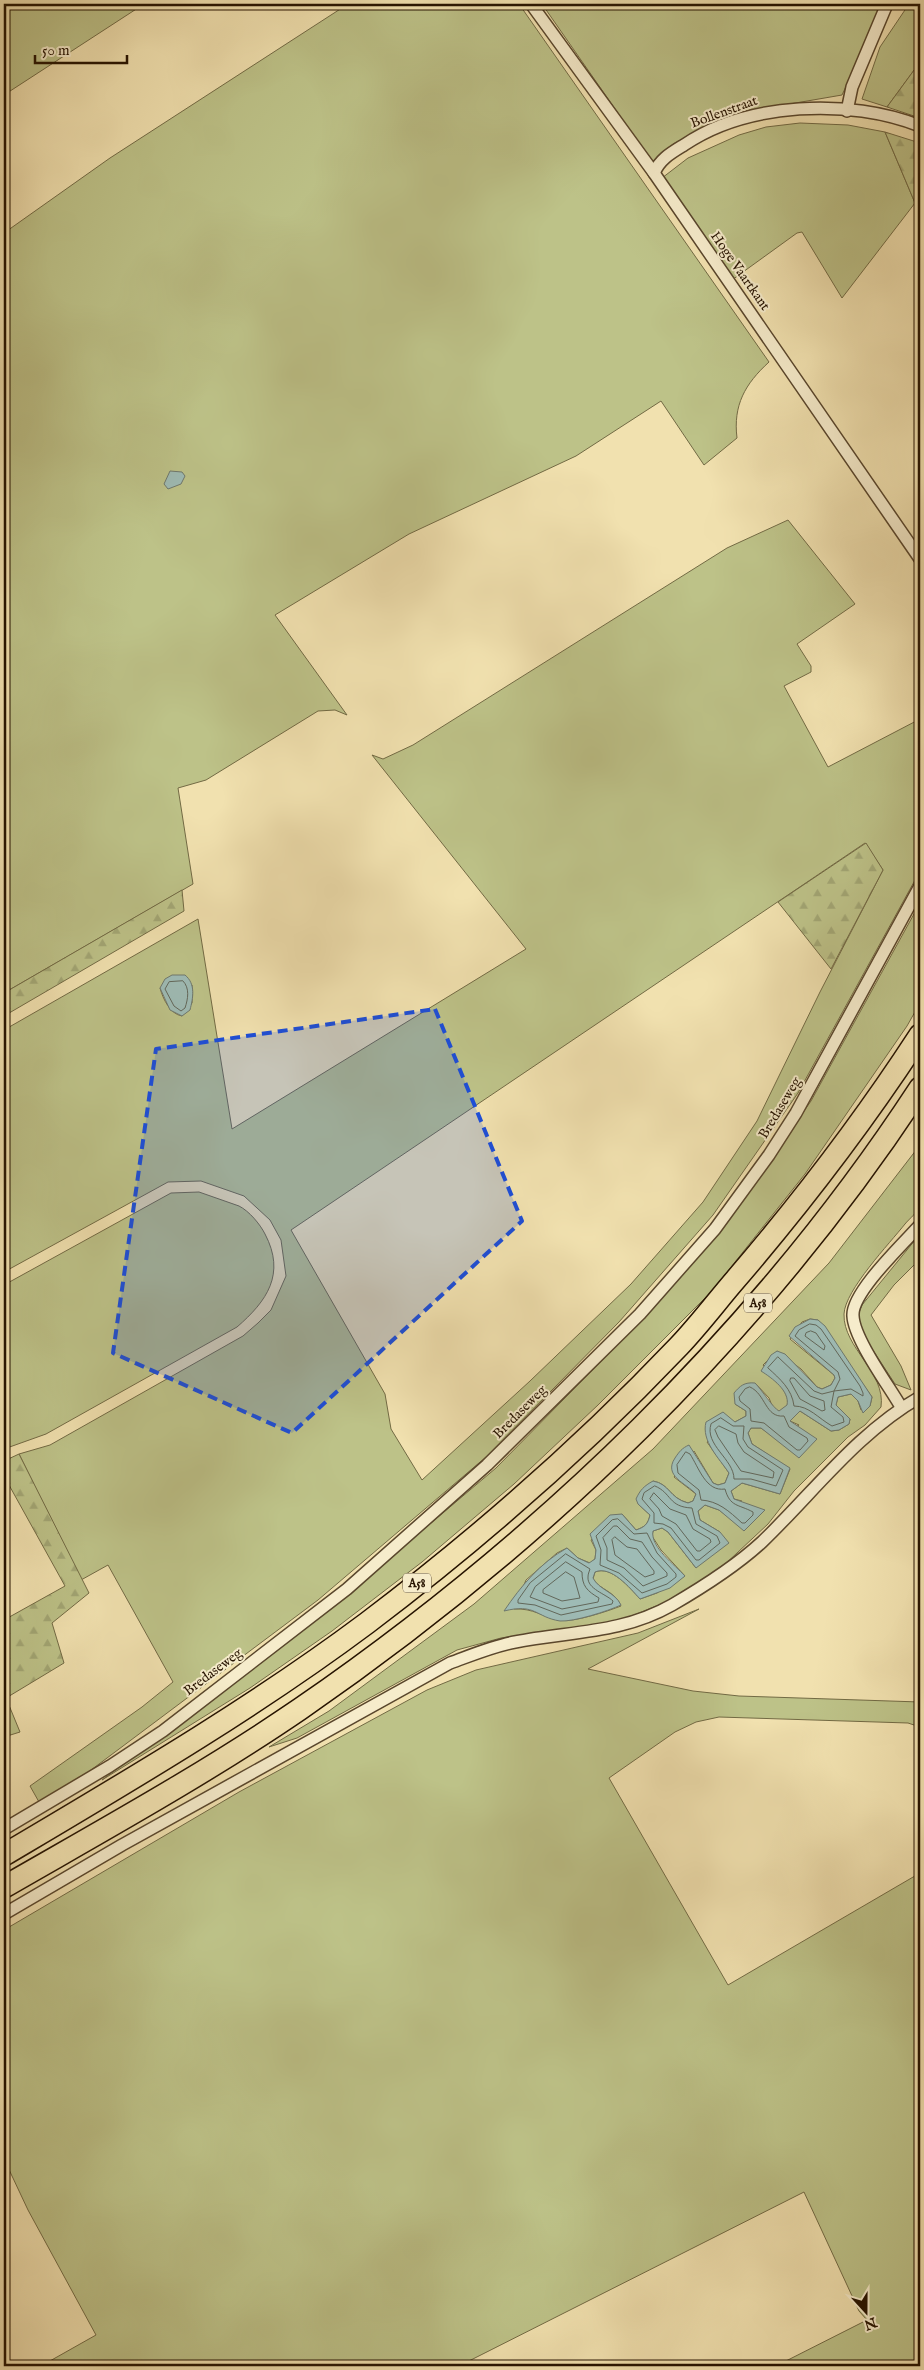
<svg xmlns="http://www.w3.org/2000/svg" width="924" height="2370" font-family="'IM FELL English',serif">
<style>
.grass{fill:#bdc288;stroke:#726a44;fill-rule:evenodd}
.forest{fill:url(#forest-firs);stroke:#726a44}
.water{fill:#9ebbb5;stroke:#6e786d}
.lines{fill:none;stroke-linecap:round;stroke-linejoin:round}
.shore{stroke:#62675a;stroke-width:1}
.street-casing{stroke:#59462c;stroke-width:14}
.highway-casing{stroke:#261300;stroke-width:24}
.street{stroke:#f6eccb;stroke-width:11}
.highway{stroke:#f1e1af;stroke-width:21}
.marked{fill:#1d4ed8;fill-opacity:0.2;stroke:#1d4ed8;stroke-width:4;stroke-dasharray:10 6;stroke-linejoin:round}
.labels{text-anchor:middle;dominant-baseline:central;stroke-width:4;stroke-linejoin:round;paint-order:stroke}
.shield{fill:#f6eccb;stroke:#64543d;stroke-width:1}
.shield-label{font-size:12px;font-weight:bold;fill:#261300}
.street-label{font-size:14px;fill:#261300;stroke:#f6eccb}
</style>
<defs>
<pattern id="forest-firs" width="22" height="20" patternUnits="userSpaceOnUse" patternTransform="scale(1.25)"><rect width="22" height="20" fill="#bdc288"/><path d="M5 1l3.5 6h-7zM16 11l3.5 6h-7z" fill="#a2a674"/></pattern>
</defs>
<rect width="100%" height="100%" fill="#f1e1af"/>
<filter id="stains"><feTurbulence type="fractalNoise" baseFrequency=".004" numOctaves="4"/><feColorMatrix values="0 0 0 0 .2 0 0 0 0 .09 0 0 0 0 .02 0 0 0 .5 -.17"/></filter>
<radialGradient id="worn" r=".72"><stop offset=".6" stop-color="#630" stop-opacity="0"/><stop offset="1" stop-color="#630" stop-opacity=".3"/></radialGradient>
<g class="grass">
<polygon points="4,4 144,4 4,95"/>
<path d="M348,4h171l250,358c-24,22 -36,43 -32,76l-33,27 -43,-64 -85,55 -167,78 -134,81 72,100 -12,-5 -17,1 -112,69 -28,8 15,96 -189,109v-760l106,-75z"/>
<polygon points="542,4 885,4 842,95 778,106 700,130 673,144 652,162"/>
<polygon points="909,4 920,4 920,62 887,107 862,99 880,47"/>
<polygon points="800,123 848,125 885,132 915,203 842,298 802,232 797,233 732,280 662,178 688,158 739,135 766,127"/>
<path d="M788,520l67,84 -58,40 14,22v6l-27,14 44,81 92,-48v152l-122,222 -85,122 -94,107 -133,135 -168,143 -243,182 -36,20 -9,-16 112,-79 31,-25 -65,-117 -27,15 -62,-126 31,-9 193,-109 15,-13 13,-13 15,-34 -5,-36 -11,-20 -26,-24 -43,-15 -33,1 -164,90v-242l194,-111 34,210 294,-180 -154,-194 11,4 30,-14 314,-197zM865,843l18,27 -63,122 -63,129 -54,81 -72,82 -101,97 -108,99 -31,-51 -6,-35 -94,-164zM192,985v18l-10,13c-12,-2 -19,-17 -22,-28z"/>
<polygon points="920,903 920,1003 907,1026 805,1174 712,1291 598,1405 514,1484 422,1562 332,1631 250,1688 102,1780 327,1611 496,1468 630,1332 725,1224 811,1101"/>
<path d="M920,1145c0,12 3,53 0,61 -2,6 -11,13 -15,18 -15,19 -60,66 -61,90 -1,34 42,58 37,93l-16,18 -17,12 -54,54 -26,33 -46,43 -51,33 -64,26 -106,12 -44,12 -160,88 -28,9 60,-36 145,-107 179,-155 176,-186zM810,1319l8,1 54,77 -2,9 -9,4 -3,-9 -7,-7 -13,3 -2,8 14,14 -1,5 -10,6 -8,1 -31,-20 -10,10 9,4 -22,14 -16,-11h-10l-3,5 4,11 38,25 -10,25 -38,-11 -11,8 3,8 8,2 -15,15 -8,-6 -14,-5 -7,6 2,9 20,12 -24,36 -28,-36 -6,-4 -9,3 -1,5 9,14 24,26 -28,17 -17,6c-10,-11 -29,-34 -45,-27l-2,7c7,11 22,12 28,27 -13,5 -48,17 -61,14 -18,-3 -26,-12 -46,-11l12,-29 31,-27 10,-5 11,10 12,5 5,-4 1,-9 -5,-10 31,-26 14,16c9,-3 12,-6 14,-15l-12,-11 15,-23c17,3 16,17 35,22l5,-2 3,-7 -22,-17 20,-26 19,32 5,2 7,-2 4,-10 -22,-31 28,-20 11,-6v-5l-11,-7 20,-21 14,15 4,10 6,4 9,-7c2,-13 -17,-30 -25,-40l14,-14 24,18 16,18 5,2 9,-4 4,-7 -1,-3 -44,-36 12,-17z"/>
<path d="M199,1192c13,5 27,9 40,14 10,5 21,18 26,28 21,40 2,67 -28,93l-191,107 -42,15v-164l167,-92z"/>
<polygon points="920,1234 920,1259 894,1285 871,1315 901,1366 911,1390 895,1384 863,1335 858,1315 862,1305"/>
<polygon points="699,1609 588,1669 693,1691 739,1696 920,1702 920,1727 908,1723 719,1717 696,1722 675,1732 609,1778 728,1985 920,1873 920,2366 776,2366 867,2320 859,2311 804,2192 459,2366 41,2366 96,2335 28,2210 4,2159 4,1930 239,1792 427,1690 476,1670 638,1633"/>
</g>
<g class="forest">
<polygon points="920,62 920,118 887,107"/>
<polygon points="885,132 920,143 920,211 915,203"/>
<polygon points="866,843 883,870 831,969 778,902"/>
<polygon points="182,890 184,911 4,1016 4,993"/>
<polygon points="19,1454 89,1593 52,1623 64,1663 6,1698 20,1732 4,1737 4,1620 65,1586 4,1476 4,1461"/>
</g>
<g class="water">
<polygon points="170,471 182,472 185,476 181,484 168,489 164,484"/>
<path d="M172,975h13c11,9 8,23 5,35l-8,6 -12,-6 -10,-22 5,-9z"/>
<path d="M810,1319l8,1 7,6 47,71 -2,9 -7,7 -5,-12 -7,-7 -13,3 -2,8 14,14 -1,5 -10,6 -8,1 -31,-20 -10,10 27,18 -18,19 -38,-30h-10l-3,5 4,11 38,24 -10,26 -38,-11 -11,8 3,8 31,11 -21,21 -25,-21 -14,-5 -7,6 2,9 20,12 9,11 -33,25 -28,-36 -6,-4 -9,3c-3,16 22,34 32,45l-15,12 -30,11c-10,-11 -29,-34 -45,-27l-2,6c6,12 22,14 28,27 -13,6 -47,17 -61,16 -25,-4 -24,-18 -56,-10 17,-25 36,-48 63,-63l11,10 11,5 6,-4 1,-9 -6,-16 20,-19 12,-1 14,16c9,-3 12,-6 14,-15l-12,-11 -2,-5c4,-9 8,-13 17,-18 17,3 16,17 35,22l5,-2 3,-7c-10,-11 -33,-18 -21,-36 4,-6 7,-10 14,-13l24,38 5,2 7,-2 4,-10c-10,-15 -28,-32 -23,-51l17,-10 12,10 11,-6v-5l-11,-7 -1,-11c6,-7 10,-11 21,-10 7,7 18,25 24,28l8,-6c3,-14 -15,-27 -26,-34l10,-16 6,-4 8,3 32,33 5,2 9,-4 4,-7 -1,-3 -45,-39 6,-9z"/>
</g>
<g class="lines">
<g class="shore">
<path d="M183,981c7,7 5,18 2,27l-4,3 -7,-5 -9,-17 4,-7z"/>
<polygon points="810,1324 816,1325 821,1329 860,1386 863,1393 863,1396 851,1389 834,1391 840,1379 838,1372 795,1336 799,1330"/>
<polygon points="811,1331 816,1333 825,1346 824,1350 805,1336 806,1333"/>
<path d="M778,1357l36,34 8,3 12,-3 -3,16 12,10 1,5 -12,4c-14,-8 -23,-20 -38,-20 -2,-17 -14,-27 -26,-38z"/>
<polygon points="791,1378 794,1378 810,1396 824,1401 825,1410 822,1411 800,1399 790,1381"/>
<path d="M750,1387c16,7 15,31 34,29l5,11 18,11 1,3 -8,9h-3l-33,-27 -13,-2 -1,-12 -10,-8 -1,-4 6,-8z"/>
<path d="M721,1418l12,8h11l-1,13 5,8 35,23 -7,16 -25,-7h-17c0,-20 -30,-34 -23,-55z"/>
<polygon points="719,1426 736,1434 738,1443 744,1452 774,1472 773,1478 741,1471 718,1437 715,1430"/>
<path d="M686,1452l4,2c9,14 16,38 35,35 5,18 13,15 28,23v3l-8,8h-3c-13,-12 -24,-22 -41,-23l-2,-10 -21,-17 -1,-8z"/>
<path d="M655,1486c17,7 13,21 37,22l4,16 21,12 3,7 -21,17h-3l-25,-32 -8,-4 -9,-1v-10l-12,-14 2,-6z"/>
<polygon points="654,1493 670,1509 686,1515 693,1529 710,1539 711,1542 700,1551 697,1551 676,1524 662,1516 659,1509 650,1499"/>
<polygon points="618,1519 634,1534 647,1533 657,1553 676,1574 676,1577 667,1584 642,1593 619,1573 600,1565 601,1550 596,1536 612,1520"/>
<polygon points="614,1526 617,1526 630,1539 642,1542 652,1557 667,1573 667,1576 643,1586 624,1568 607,1560 607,1548 603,1538"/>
<polygon points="615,1537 627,1547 637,1549 654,1571 654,1574 645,1577 615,1555 612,1540"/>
<path d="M566,1554l24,15c-1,3 -2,5 -2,8 -1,12 18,17 25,24l-1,3 -51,11 -26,-10 -17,-2v-3l12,-17z"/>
<path d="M566,1562l16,10c0,14 5,19 17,26l-1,4 -36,7 -32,-12 5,-10z"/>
<polygon points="566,1572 574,1577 580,1598 562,1601 543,1593 543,1590"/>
</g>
<defs>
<g id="street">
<polyline points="531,4 654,173 920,559"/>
<polyline points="847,111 852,87 887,4"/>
<path d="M654,173c6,-14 17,-20 30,-28 63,-43 166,-47 236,-19"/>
<path d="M901,1407c-12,-21 -47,-68 -48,-91 -2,-23 51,-73 67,-91"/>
<polyline points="4,1829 110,1766 163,1731 347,1589 487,1465 640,1314 715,1229 769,1155 796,1113 920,886"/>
<path d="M4,1914l118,-69 328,-182c22,-8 43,-17 65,-21 55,-11 106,-8 157,-37 31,-18 64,-39 90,-63 52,-50 95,-109 158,-145"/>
</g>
<g id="highway">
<path d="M4,1855c123,-73 248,-146 363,-232 111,-84 216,-176 312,-277 20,-21 38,-45 57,-67 66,-77 128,-158 184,-244"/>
<path d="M4,1887c99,-57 201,-113 296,-178 241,-166 459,-375 620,-621"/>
</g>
</defs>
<use href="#street" class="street-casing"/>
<use href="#highway" class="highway-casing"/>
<use href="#street" class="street"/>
<use href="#highway" class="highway"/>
</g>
<path class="marked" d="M435,1009l87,212 -230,212 -179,-80 43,-304z"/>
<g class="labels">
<g class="shield">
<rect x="744" y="1293.5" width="28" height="19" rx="4"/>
<rect x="403" y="1573.5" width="28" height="19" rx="4"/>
</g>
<g class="shield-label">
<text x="758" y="1303">A58</text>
<text x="417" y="1583">A58</text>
</g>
<g class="street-label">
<text transform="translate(724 112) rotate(-20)">Bollenstraat</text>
<text transform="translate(740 271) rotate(55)">Hoge Vaartkant</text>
<text transform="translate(780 1108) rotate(-59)">Bredaseweg</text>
<text transform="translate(520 1412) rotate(-45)">Bredaseweg</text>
<text transform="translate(213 1672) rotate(-37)">Bredaseweg</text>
</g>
</g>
<rect width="924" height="2370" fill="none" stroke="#f1e1af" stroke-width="20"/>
<rect x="5" y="5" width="914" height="2360" fill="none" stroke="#261300" stroke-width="2.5"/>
<rect x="10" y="10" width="904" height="2350" fill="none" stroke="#261300"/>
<g transform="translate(866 2312) rotate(159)" stroke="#f6eccb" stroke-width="4" paint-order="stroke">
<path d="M0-4L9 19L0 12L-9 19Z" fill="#261300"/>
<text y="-8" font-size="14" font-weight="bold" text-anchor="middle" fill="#261300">N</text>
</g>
<path d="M35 55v8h92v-8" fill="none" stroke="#261300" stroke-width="2.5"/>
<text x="42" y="55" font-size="15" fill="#261300" stroke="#f6eccb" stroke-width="4" paint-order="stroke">50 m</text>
<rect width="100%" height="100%" filter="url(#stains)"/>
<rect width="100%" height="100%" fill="url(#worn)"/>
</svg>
